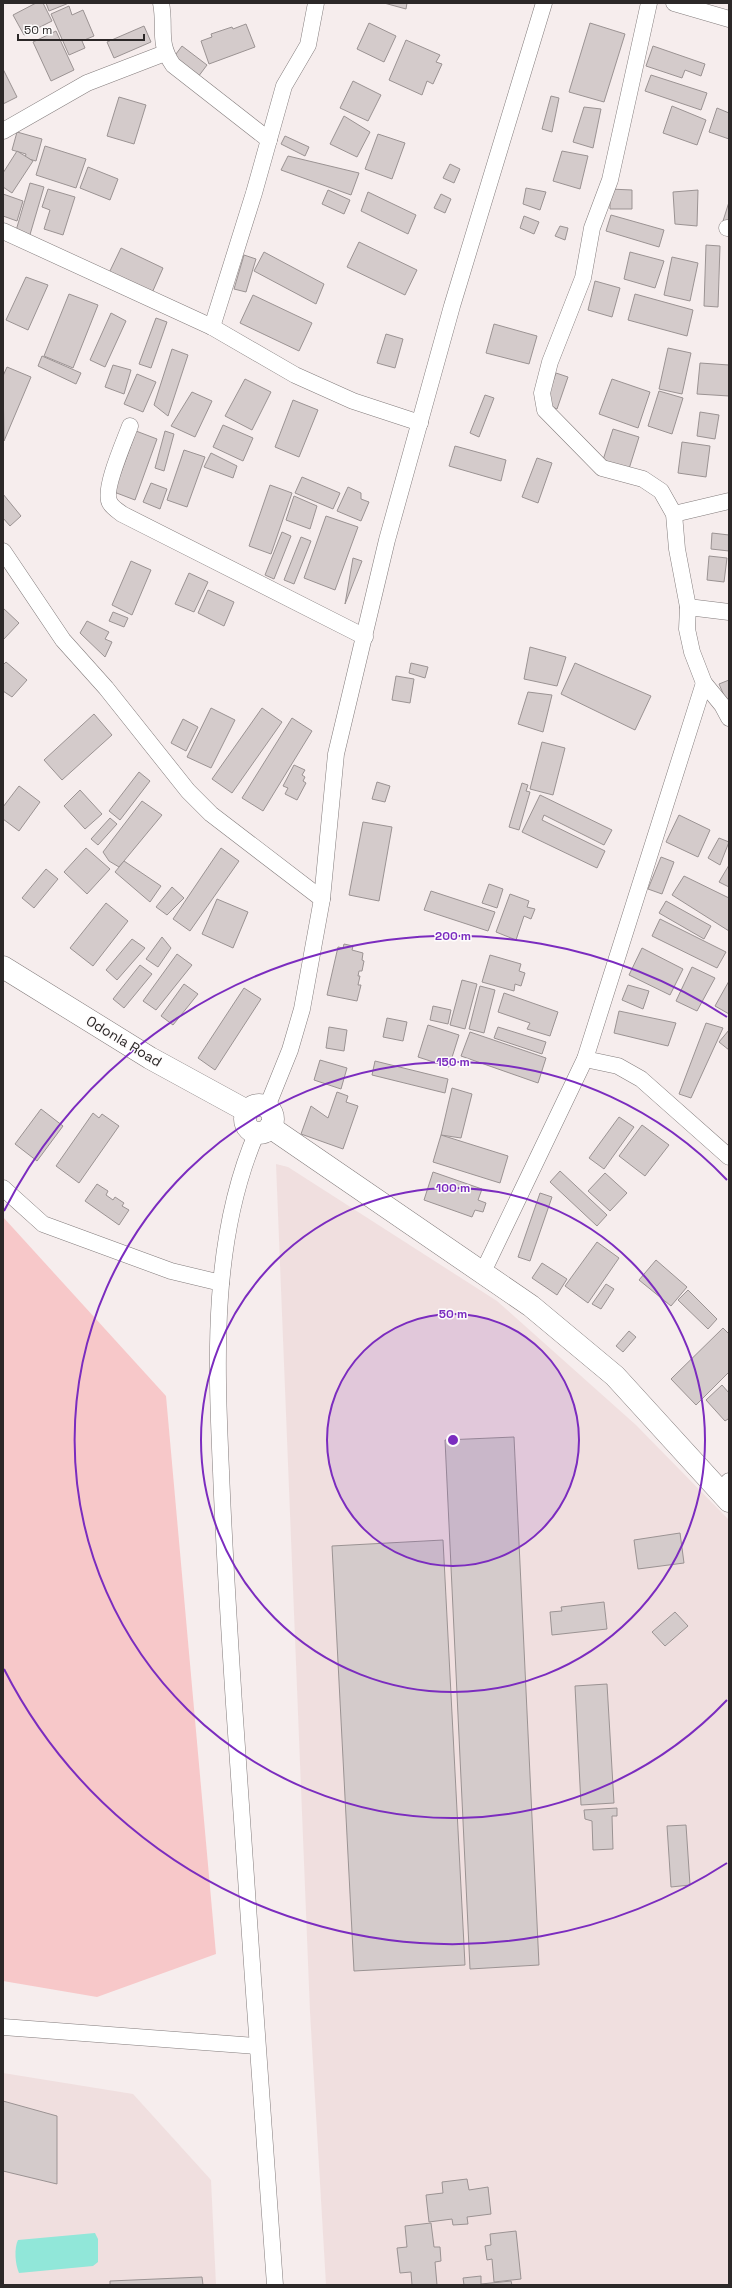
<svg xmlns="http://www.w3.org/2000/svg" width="732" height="2288" font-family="'Space Grotesk',sans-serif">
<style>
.built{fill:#f0dfdf}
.green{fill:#f7c8c9}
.water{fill:#91e7d9}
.building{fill:#d4cbcb;stroke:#9b9393}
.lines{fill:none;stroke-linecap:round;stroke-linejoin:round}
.street-casing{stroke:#837c7c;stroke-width:17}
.secondary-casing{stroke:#837c7c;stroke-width:23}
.street{stroke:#fff;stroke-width:16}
.secondary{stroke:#fff;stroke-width:22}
.ring{fill:none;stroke:#7b2cbf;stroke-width:2}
.labels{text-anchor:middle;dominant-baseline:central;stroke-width:3;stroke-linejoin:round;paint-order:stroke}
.street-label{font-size:14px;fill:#2c2828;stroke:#fefcfc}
.centre{fill:#7b2cbf;stroke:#fefcfc;stroke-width:2}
.ring-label{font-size:12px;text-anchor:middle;font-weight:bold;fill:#7b2cbf;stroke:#fefcfc;stroke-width:3;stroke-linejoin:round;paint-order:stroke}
</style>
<rect width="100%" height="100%" fill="#f6eded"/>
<g class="built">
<polygon points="276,1164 288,1167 497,1301 636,1425 729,1520 729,2285 326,2285 310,2012"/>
<polygon points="3,2073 133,2094 211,2180 216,2285 3,2285"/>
</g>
<polygon class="green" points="3,1217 166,1396 216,1954 97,1997 3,1981"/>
<path class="water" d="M95,2233l3,6v23l-5,4 -74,7c-4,-9 -5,-25 -1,-33z"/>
<g class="building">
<polygon points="36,3 43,3 52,21 24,35 13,15"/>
<polygon points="46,3 69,3 49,11"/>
<polygon points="384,3 407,3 406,9"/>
<polygon points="69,6 72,15 83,10 94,36 82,41 85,48 69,55 51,14"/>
<polygon points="369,23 396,36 384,62 357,49"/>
<polygon points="590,23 625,34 604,102 569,92"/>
<polygon points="246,24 255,47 209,64 201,41 212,37 211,34 232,27 233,29"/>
<polygon points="144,26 151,42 114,58 107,42"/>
<polygon points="56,31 74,70 51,81 33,42"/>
<polygon points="406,40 440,55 436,62 442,64 433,84 427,81 422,95 389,80"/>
<polygon points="182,46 207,65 198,77 173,58"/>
<polygon points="653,46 705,64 701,76 685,70 682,78 646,66"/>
<polygon points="3,69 17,97 3,104"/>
<polygon points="651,75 707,93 701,110 645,91"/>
<polygon points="353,81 381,95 368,121 340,108"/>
<polygon points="551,96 559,98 552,132 542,129"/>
<polygon points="119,97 146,105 134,144 107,136"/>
<polygon points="672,106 706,120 697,145 663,133"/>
<polygon points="584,107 601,109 593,148 573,142"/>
<polygon points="717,108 729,113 729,139 709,132"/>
<polygon points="344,116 370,132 357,157 330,144"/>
<polygon points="17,132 42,139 36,161 25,158 26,154 12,150"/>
<polygon points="378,134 405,143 392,179 365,169"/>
<polygon points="285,136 309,147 305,156 281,144"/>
<polygon points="45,146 86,159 76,188 36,175"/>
<polygon points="17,151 33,161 12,193 3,187 3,173"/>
<polygon points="562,151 588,156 580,189 553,181"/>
<polygon points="288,156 359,173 351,195 281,170"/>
<polygon points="450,164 460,169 454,183 443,178"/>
<polygon points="88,167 118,179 110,200 80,188"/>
<polygon points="30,183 44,187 29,238 15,234"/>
<polygon points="526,188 546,192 540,210 523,204"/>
<polygon points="48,189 75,197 63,235 44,229 50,210 42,207"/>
<polygon points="610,189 632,190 632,209 610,209"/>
<polygon points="328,190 350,200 344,214 322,204"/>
<polygon points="698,190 697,226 675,224 673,192"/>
<polygon points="368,192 416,215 408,234 361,211"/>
<polygon points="3,194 23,201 17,221 3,216"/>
<polygon points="441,194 451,199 445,213 434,208"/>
<polygon points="729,202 729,223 723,221"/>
<polygon points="611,215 664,230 659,247 606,231"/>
<polygon points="524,216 539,222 534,234 520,228"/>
<polygon points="560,226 568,228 565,240 555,236"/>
<polygon points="359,242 417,270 405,295 347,267"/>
<polygon points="706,245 720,246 718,307 704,306"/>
<polygon points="121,248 163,268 152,293 109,273"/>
<polygon points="264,252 324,284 316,304 254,271"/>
<polygon points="630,252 664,261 655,288 624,279"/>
<polygon points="244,255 256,259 246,292 234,289"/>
<polygon points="672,257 698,263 690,301 664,295"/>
<polygon points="26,277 48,285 28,330 6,320"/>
<polygon points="595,281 620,288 612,317 588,310"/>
<polygon points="69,294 98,305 73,368 44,356"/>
<polygon points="635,294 693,310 687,336 628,320"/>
<polygon points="253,295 312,323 299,351 240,323"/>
<polygon points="111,313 126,321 105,367 90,360"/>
<polygon points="156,318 167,322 151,368 139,364"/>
<polygon points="494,324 537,336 529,364 486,353"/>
<polygon points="386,334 403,339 395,368 377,363"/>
<polygon points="668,348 691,353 682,394 659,389"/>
<polygon points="172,349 188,355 168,416 154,405"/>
<polygon points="42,356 81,373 76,384 38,366"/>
<polygon points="700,363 729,365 729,396 697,394"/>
<polygon points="113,365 131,370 124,394 105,387"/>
<polygon points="7,367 31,377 4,441 3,376"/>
<polygon points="556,373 568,377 557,409 545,404"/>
<polygon points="137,374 156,382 143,412 124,404"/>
<polygon points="245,379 271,392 252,430 225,416"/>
<polygon points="612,379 650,392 638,428 599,414"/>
<polygon points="659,391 683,398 672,434 648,426"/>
<polygon points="192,392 212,401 195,437 171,426"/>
<polygon points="485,395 494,398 479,437 470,433"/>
<polygon points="293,400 318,410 299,457 275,447"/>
<polygon points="700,412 719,415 715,439 697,436"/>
<polygon points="223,425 253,438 243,461 213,447"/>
<polygon points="613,429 639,437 628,472 602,463"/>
<polygon points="136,431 157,439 135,500 114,492"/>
<polygon points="165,431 174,434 164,471 155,468"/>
<polygon points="682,442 710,446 706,477 678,473"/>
<polygon points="455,446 506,460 501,481 449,466"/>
<polygon points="184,450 205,457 187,507 167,500"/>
<polygon points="211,453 237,466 233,478 204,467"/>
<polygon points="537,458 552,463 538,503 522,497"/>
<polygon points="302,477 340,493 333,509 295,493"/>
<polygon points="151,483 167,489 160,509 143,502"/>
<polygon points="270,485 292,493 271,554 249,546"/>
<polygon points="348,487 361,493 361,499 369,502 361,521 337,511"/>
<polygon points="3,494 21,516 10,526 3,518"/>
<polygon points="294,496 317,506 310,529 286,520"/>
<polygon points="326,516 358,527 335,590 304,578"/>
<polygon points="282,532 291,536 274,579 265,575"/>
<polygon points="712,533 729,535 729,551 711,549"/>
<polygon points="301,537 311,541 294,584 284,580"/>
<polygon points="709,556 727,558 724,582 707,580"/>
<polygon points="353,558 362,561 345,604"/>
<polygon points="131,561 151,570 132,615 112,605"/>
<polygon points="189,573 208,582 194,612 175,604"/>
<polygon points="208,590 234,602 224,626 198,613"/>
<polygon points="3,608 19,623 3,640"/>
<polygon points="113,612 128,618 124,627 109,621"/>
<polygon points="87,621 109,632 105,639 112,642 105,657 80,633"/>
<polygon points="530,647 566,657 557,686 524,679"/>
<polygon points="6,662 27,680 12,697 3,691 3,665"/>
<polygon points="411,663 428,667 425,678 409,673"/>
<polygon points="575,663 651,696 635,730 561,694"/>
<polygon points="396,676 414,679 410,703 392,700"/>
<polygon points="729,680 729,707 719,684"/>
<polygon points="528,692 552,695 543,732 518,724"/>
<polygon points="211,708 235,720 211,768 187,757"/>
<polygon points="262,708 282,722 232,793 212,779"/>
<polygon points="94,714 112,735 62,780 44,760"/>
<polygon points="292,718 312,731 263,811 242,798"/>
<polygon points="183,719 198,727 186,751 171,743"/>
<polygon points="542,742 565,748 553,795 530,789"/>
<polygon points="294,765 305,770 302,775 305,777 303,781 306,783 297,800 285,794 288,788 283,786"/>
<polygon points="139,772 150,781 120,820 109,811"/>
<polygon points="377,782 390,786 385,802 372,799"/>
<polygon points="522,783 528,785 526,791 530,792 519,830 509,827"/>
<polygon points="19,786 40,802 19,831 3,819 3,807"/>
<polygon points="80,790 102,814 85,829 64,806"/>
<polygon points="540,795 612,830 604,845 544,815 542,820 605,851 597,868 522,832"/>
<polygon points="142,801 162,815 119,867 109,861 103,852"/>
<polygon points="679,815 710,830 698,857 666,842"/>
<polygon points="110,818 117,824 98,845 91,839"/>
<polygon points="363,822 392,827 379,901 349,895"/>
<polygon points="719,838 729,842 720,865 708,858"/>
<polygon points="86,848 110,869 87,894 64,872"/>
<polygon points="221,848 239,861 190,931 173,919"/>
<polygon points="661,857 674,862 662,894 648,889"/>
<polygon points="124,861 161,886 150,902 115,872"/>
<polygon points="729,865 729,887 719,882"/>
<polygon points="46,869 58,879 34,908 22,898"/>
<polygon points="684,876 729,898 729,931 672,895"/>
<polygon points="489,884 503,889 497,908 482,903"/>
<polygon points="172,887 184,898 167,915 156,907"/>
<polygon points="431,891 495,912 488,931 424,910"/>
<polygon points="510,894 529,901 527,907 535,909 531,919 524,916 516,940 496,932"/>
<polygon points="217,899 248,912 233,948 202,934"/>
<polygon points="666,901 711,926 704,939 659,913"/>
<polygon points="106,903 128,921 93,966 70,948"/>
<polygon points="660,919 726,952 717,968 652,936"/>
<polygon points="162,937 171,948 158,967 146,959"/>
<polygon points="132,939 145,948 117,980 106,970"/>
<polygon points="344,944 353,946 352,950 363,953 362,960 364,961 362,971 359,971 358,976 360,976 358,985 361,985 357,1001 327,995 338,947 343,948"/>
<polygon points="642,948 683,969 670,995 629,975"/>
<polygon points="177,954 192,965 156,1010 143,1001"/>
<polygon points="490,955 521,964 519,971 525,973 521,986 515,984 514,991 482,982"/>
<polygon points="140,965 152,974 124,1008 113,999"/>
<polygon points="692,967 715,978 697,1011 676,1001"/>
<polygon points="462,980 477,984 465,1029 450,1025"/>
<polygon points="729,981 729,1014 715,1006"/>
<polygon points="184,984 198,994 173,1025 161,1016"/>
<polygon points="628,985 649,991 643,1009 622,1000"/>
<polygon points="480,986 495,990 484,1033 469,1029"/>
<polygon points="244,988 261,999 215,1070 198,1058"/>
<polygon points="504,993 558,1012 550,1036 527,1029 530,1023 498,1012"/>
<polygon points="433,1006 451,1010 448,1024 430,1020"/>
<polygon points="619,1011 676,1023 668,1046 614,1033"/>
<polygon points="387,1018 407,1022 403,1041 383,1037"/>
<polygon points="706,1023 723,1028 691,1098 679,1094"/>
<polygon points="428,1025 459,1035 449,1067 418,1057"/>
<polygon points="329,1027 347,1030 344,1051 326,1048"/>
<polygon points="498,1027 546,1042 542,1054 494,1038"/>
<polygon points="729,1030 729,1050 719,1042"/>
<polygon points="470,1032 546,1058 538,1083 461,1056"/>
<polygon points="320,1060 347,1068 341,1089 314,1080"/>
<polygon points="375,1061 448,1079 445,1093 372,1075"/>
<polygon points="452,1088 472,1094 461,1138 441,1135"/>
<polygon points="337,1092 348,1096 346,1102 358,1106 343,1149 301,1134 311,1106 328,1118"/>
<polygon points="41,1109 63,1126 37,1161 15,1144"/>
<polygon points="93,1113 99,1118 102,1114 119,1126 79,1183 56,1166"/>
<polygon points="619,1117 634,1127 604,1169 589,1158"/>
<polygon points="642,1125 669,1145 645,1176 619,1156"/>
<polygon points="441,1135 508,1156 500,1183 433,1162"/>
<polygon points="560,1171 607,1215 597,1226 550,1182"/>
<polygon points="433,1172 482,1189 478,1200 486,1203 483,1212 475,1210 472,1217 424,1200"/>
<polygon points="605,1173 627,1193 610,1211 588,1191"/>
<polygon points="97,1184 108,1191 106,1195 113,1200 115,1197 124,1203 122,1206 129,1210 119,1225 85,1201"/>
<polygon points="540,1193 552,1197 530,1261 518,1257"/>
<polygon points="597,1242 619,1258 588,1303 565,1286"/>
<polygon points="656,1260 687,1287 671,1306 639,1280"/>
<polygon points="542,1263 567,1279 557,1295 532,1278"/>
<polygon points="606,1284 614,1289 601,1309 592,1304"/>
<polygon points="688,1290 717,1319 708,1329 678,1300"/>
<polygon points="723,1328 729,1334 729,1372 696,1405 671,1379"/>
<polygon points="629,1331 636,1337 623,1352 616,1346"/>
<polygon points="722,1385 729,1393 729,1421 728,1419 725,1421 706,1400"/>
<polygon points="514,1437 539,1965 470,1969 445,1440"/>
<polygon points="680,1533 684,1563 638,1569 634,1540"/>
<polygon points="443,1540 465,1965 354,1971 332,1546"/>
<polygon points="604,1602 607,1629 552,1635 550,1612 562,1611 561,1607"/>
<polygon points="675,1612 688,1626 665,1646 652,1632"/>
<polygon points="607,1684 614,1803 581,1805 575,1686"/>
<polygon points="617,1808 617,1816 612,1816 613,1849 593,1850 592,1821 585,1819 584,1810"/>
<polygon points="686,1825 690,1885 671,1887 667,1826"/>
<polygon points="3,2101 57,2116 57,2184 3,2171"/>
<polygon points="467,2179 469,2190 488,2187 491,2214 467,2217 468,2224 453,2225 452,2219 429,2222 426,2195 443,2193 442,2182"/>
<polygon points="431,2223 434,2247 440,2247 441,2261 435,2262 437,2285 412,2285 411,2272 400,2273 397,2248 407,2247 405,2226"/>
<polygon points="516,2231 521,2279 494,2282 492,2259 487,2260 485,2246 491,2245 490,2234"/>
<polygon points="481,2276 481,2284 511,2281 512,2285 460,2285 464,2285 463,2278"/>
<polygon points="202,2277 203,2285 110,2285 110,2281"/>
</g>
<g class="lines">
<defs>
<g id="street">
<path d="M161,3c5,25 -4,39 12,62l96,75"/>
<polyline points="649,3 610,180 592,228 583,278 550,362 542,393 545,410 602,468 643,479 661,491 674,514 677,549 688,607 687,629 692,652 704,683 722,705 729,718"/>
<polyline points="674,3 729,19"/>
<polyline points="3,131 87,83 165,53"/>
<polyline points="727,228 729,228"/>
<polyline points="3,231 212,327 295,375 353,401 420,423"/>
<polyline points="212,327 254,193 284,86 308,45 316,3"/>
<path d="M130,426c-5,14 -28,65 -20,77 2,4 8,8 12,11l243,123"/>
<polyline points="674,514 729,501"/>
<polyline points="3,551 63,640 106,688 188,791 211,814 322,899"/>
<polyline points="688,607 729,612"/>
<polyline points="585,1059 618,1066 641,1079 729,1157"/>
<polyline points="267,1107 290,1050 302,1009 322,899 336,754 387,540 452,306 544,3"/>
<path d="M257,1132c-46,106 -41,226 -36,339 3,78 8,155 13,233 13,194 27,387 41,581"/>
<polyline points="3,1188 43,1224 171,1271 221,1283"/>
<polyline points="482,1274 585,1059 704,683"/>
<polyline points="720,1491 729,1481"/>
<polyline points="3,2027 257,2046"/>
</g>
<g id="secondary">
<polyline points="3,967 150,1058 247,1111"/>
<circle cx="259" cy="1119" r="14"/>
<polyline points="270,1127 531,1306 615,1376 729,1501"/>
</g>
</defs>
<use href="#street" class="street-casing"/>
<use href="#secondary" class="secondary-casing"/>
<use href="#street" class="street"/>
<use href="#secondary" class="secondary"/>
</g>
<circle cx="453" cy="1440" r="126" fill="#7b2cbf" fill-opacity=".12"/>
<g class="ring">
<circle cx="453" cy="1440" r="126"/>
<circle cx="453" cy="1440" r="252"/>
<path d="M727 1700A378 378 0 1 1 727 1180"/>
<path d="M727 1863A504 504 0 0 1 4 1669M4 1211A504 504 0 0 1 727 1017"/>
</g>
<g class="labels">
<g class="street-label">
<text transform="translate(124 1041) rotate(31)">Odonla Road</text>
</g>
</g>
<circle cx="453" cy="1440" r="6" class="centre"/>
<g class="ring-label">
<text x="453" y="940">200 m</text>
<text x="453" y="1066">150 m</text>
<text x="453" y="1192">100 m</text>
<text x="453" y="1318">50 m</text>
</g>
<rect width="732" height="2288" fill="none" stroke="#2c2828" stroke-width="8"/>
<path d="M18 34v6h126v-6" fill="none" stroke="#2c2828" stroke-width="2"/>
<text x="24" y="34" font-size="12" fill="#2c2828" stroke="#fefcfc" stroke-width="3" paint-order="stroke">50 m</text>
</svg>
